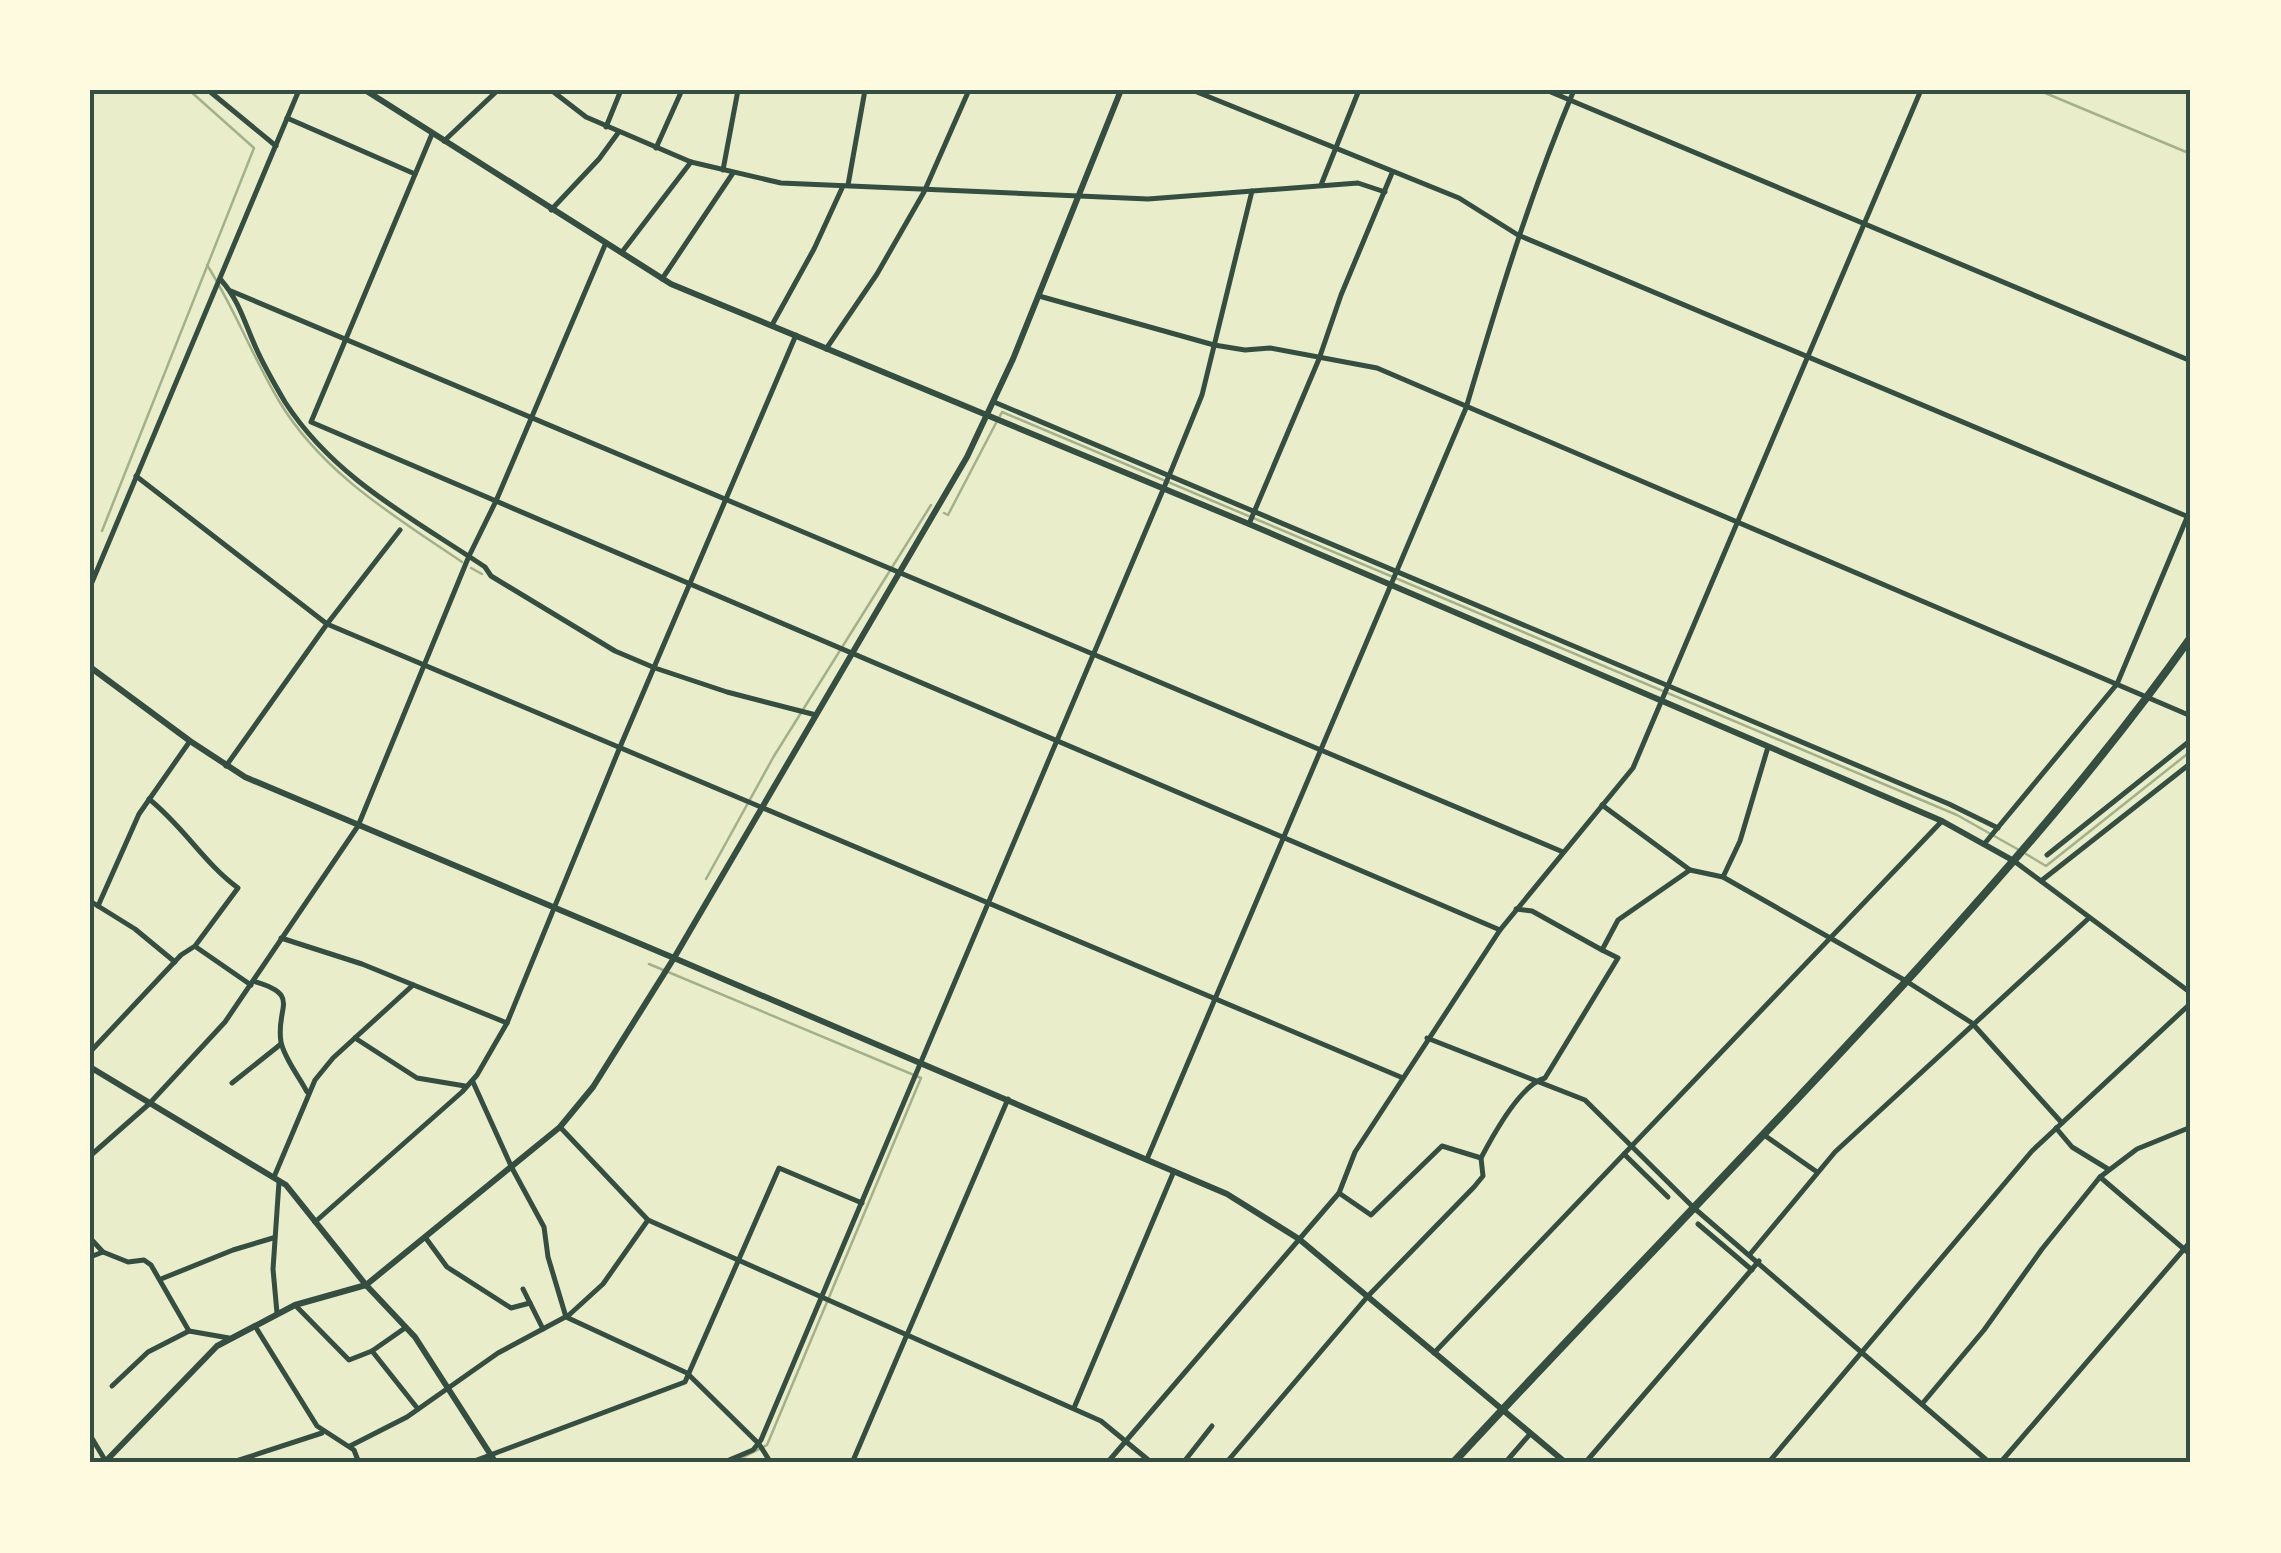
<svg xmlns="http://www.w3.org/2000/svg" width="2281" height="1553" font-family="'DM Sans',sans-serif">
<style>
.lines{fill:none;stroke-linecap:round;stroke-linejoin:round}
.stream{stroke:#a3b18a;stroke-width:2.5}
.minor{stroke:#344e41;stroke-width:5}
.tertiary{stroke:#344e41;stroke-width:6}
.secondary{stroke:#344e41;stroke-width:6}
.trunk{stroke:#344e41;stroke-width:8}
.neatline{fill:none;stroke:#344e41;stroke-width:4}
</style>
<rect width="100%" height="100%" fill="#e9edc9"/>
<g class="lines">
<g class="stream">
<polyline points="2038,90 2191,154"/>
<path d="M207,265c28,44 45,91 72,136 43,72 115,115 183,161"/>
<polyline points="1000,416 1002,412 1957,815 2019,850"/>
<polyline points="944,513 948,515 996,423"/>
<polyline points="102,531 254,148 189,90"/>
<polyline points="471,568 482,574"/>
<polyline points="2026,854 2046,866 2191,751"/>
<polyline points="706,879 774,756 931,505"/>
<polyline points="649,964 921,1078 767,1445 732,1463"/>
</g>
<g class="minor">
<polyline points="208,90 276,146"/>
<polyline points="551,90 586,117 691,162 781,183 1148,199 1358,183 1385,192"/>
<polyline points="1192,90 1459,198 1518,235 2191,518"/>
<polyline points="1546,90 2191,361"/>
<polyline points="287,118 415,174"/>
<polyline points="606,127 621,90"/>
<polyline points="432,134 311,422 1500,930"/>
<polyline points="444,141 498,90"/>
<polyline points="656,148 682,90"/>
<polyline points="723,170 738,90"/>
<polyline points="848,185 865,90"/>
<polyline points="1321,185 1359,90"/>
<polyline points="551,210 599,159 618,133"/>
<polyline points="622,252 691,162"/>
<polyline points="662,279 733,173"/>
<path d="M221,280c18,20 24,44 35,68 8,18 19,37 29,54 49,76 127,116 200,165l6,9 124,75 40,17 72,24 89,23"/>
<polyline points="231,291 1563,852"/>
<polyline points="1039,296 1214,345 1245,350 1270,348 1377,368 2191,716"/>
<polyline points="772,325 814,249 843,186"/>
<polyline points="826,349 877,274 924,192 969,90"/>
<polyline points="994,402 1949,804 1998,828"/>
<polyline points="136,476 327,624 1403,1078"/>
<polyline points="1249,524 1319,359 1341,295 1392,173"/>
<polyline points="90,587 299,90"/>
<polyline points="226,766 327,624 400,530"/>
<polyline points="1602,805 1690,870 1723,877 1906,981 1972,1023 2062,1123"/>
<polyline points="1985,843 2117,684 2191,508"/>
<polyline points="2047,855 2191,740"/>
<polyline points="2014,861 2191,993"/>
<polyline points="1723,877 1740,841 1768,747"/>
<polyline points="2041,881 2191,763"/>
<polyline points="90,901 135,929 175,962"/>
<polyline points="98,906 139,814 190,741"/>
<polyline points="1516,909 1532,911 1602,950"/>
<polyline points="281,938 362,964 507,1023"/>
<polyline points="196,947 251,985"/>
<path d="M253,981c50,14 22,26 28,61 3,16 19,36 26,50"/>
<polyline points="355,1038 417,1078 465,1086"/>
<polyline points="1427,1038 1585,1100 1694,1208 1990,1463"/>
<path d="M90,1052l91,-97 14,-9 43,-58c-35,-26 -54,-61 -89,-89"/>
<polyline points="473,1082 512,1168 544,1227 548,1257 566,1317 687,1373 759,1444 771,1463"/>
<polyline points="232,1083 281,1044"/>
<polyline points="560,1127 648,1220 1101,1421 1152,1463"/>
<polyline points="2056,1128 2072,1147 2108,1169"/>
<polyline points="1764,1135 1817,1172"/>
<polyline points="1624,1154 1668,1197"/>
<polyline points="90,1156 149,1104 225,1022 358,826 469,556 496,501 605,245"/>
<path d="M1147,1159l319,-751c32,-108 64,-214 108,-318"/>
<polyline points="274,1177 315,1080 333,1058 413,985"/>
<polyline points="2100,1177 2191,1255"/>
<path d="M1339,1193l32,22 71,-69 39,12c11,-21 40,-74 64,-80l73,-120 -16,-8 16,-30 72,-50"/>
<polyline points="315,1222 462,1092 477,1075 507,1023 620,747 796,335"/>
<polyline points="1698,1224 1752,1270"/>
<polyline points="425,1237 447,1267 511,1308 530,1303"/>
<polyline points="90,1238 103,1252"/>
<polyline points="1751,1253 1835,1152 2089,918"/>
<polyline points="90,1257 103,1252 128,1262 144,1260 151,1265 189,1331"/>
<polyline points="161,1279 233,1250 273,1238"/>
<polyline points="523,1289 543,1329"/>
<polyline points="295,1305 349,1360 372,1351 405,1328"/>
<polyline points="277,1313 273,1269 279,1182"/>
<polyline points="255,1326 317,1426 354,1450 359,1463"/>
<polyline points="372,1351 418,1409"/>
<polyline points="1434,1353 1942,821"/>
<polyline points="112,1386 148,1352 189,1331 229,1338"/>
<polyline points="1922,1404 1984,1330 2042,1249 2100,1177 2137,1149 2191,1127"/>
<polyline points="1074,1408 1174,1171"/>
<polyline points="90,1435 105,1460"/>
<polyline points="350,1446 407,1417 498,1353 569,1315 603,1284 648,1220"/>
<polyline points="230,1463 322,1433"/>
<polyline points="469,1463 685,1382 779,1168 862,1203"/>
<polyline points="722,1463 753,1450 761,1440 1171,471 1202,395 1252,191"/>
<polyline points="852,1463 1008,1099"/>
<polyline points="1107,1463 1339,1193 1355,1152 1500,930 1633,768 1921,90"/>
<polyline points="1183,1463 1212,1426"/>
<polyline points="1226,1463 1368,1296 1474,1187 1483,1176 1481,1158"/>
<polyline points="1505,1463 1530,1434"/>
<polyline points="1585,1463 1759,1261"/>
<polyline points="1768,1463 2032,1151 2191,1003"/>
<polyline points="2000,1463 2191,1241"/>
</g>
<g class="tertiary">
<polyline points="365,90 671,284 1249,524 1942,821 2014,861"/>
<polyline points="90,667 190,741 245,777 674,958 593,1087 560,1127 366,1285 295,1305 217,1346 104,1463"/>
<polyline points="90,1067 286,1185 366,1285 415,1337 496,1463"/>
</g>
<polyline class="secondary" points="1121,90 1013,359 967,457 674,958 1227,1194 1299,1239 1566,1463"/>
<path class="trunk" d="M1453,1463c154,-167 315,-329 468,-498 95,-105 188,-212 270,-328"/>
</g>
<rect width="2281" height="1553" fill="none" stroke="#fefae0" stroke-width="185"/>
<rect x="92" y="92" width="2096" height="1368" class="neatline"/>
</svg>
